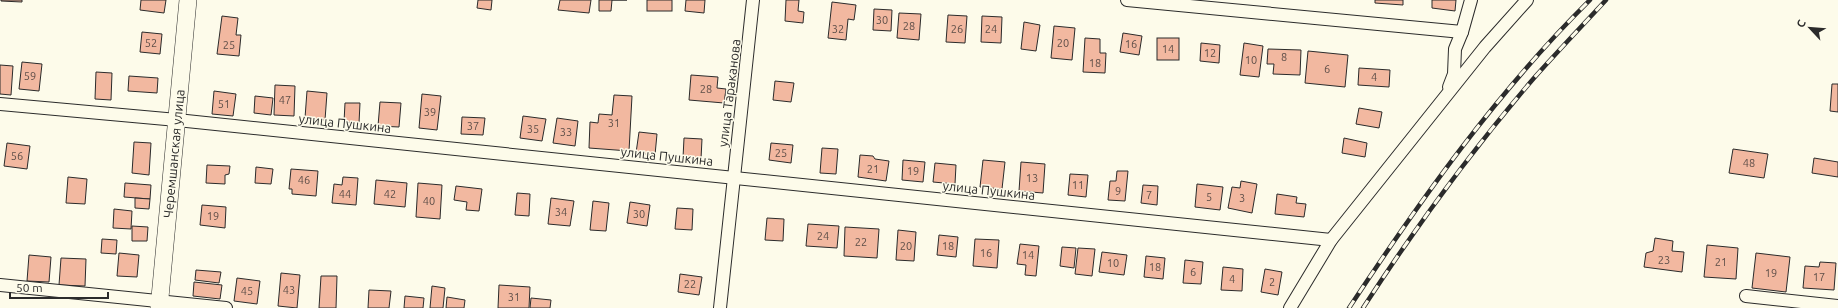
<svg xmlns="http://www.w3.org/2000/svg" width="1838" height="308" font-family="Ubuntu,sans-serif">
<style>
.building{fill:#f2b8a0;stroke:#2b2b2b}
.lines{fill:none;stroke-linecap:round;stroke-linejoin:round}
.minor-casing{stroke:#2b2b2b;stroke-width:14}
.secondary-casing{stroke:#2b2b2b;stroke-width:18}
.minor{stroke:#fdfbea;stroke-width:12}
.secondary{stroke:#fdfbea;stroke-width:17}
.rail-casing{stroke:#2b2b2b;stroke-width:4.5}
.rail{stroke:#fdfbea;stroke-width:3;stroke-dasharray:9;stroke-linecap:butt}
.labels{text-anchor:middle;dominant-baseline:central;stroke-width:3;stroke-linejoin:round;paint-order:stroke}
.number-label{font-size:11px;fill:#5d4e48}
.street-label{font-size:13px;fill:#2b2b2b;stroke:#fdfbea}
</style>
<rect width="100%" height="100%" fill="#fdfbea"/>
<g class="building">
<polygon points="1,0 22,0 22,2 1,1"/>
<polygon points="141,0 166,0 164,13 140,10"/>
<polygon points="478,0 492,0 491,10 477,8"/>
<polygon points="560,0 591,0 589,13 558,10"/>
<polygon points="599,0 627,0 612,0 611,11 599,11"/>
<rect x="647" y="0" width="25" height="11"/>
<polygon points="686,0 705,0 704,13 685,11"/>
<polygon points="786,0 799,0 798,11 804,12 803,23 785,21"/>
<polygon points="1375,0 1403,0 1403,5 1375,3"/>
<polygon points="1432,0 1456,0 1455,11 1432,8"/>
<polygon points="832,2 856,5 854,20 848,19 846,40 828,38"/>
<polygon points="874,9 892,10 891,31 873,30"/>
<polygon points="899,13 921,14 919,40 897,38"/>
<polygon points="948,15 967,16 965,43 946,42"/>
<polygon points="222,16 238,18 236,35 241,35 239,56 217,54"/>
<polygon points="982,16 1002,17 1001,43 981,42"/>
<polygon points="1024,22 1040,25 1036,51 1021,49"/>
<polygon points="1054,26 1075,28 1072,60 1051,58"/>
<polygon points="142,32 162,34 160,54 140,52"/>
<polygon points="1123,33 1142,36 1139,55 1120,52"/>
<polygon points="1085,38 1100,39 1100,53 1106,53 1105,73 1083,72"/>
<rect x="1157" y="38" width="22" height="22"/>
<polygon points="1201,43 1220,45 1219,63 1200,61"/>
<polygon points="1244,43 1263,46 1259,77 1240,75"/>
<polygon points="1268,49 1301,50 1300,75 1273,74 1274,64 1267,64"/>
<polygon points="1308,51 1348,55 1345,87 1305,83"/>
<polygon points="22,62 42,64 39,91 19,89"/>
<polygon points="0,65 13,66 11,95 0,94"/>
<polygon points="1359,68 1390,70 1389,87 1358,85"/>
<polygon points="96,72 112,73 111,100 95,99"/>
<polygon points="691,75 718,77 717,88 726,89 724,103 689,100"/>
<polygon points="129,76 158,78 157,93 128,91"/>
<polygon points="775,81 794,83 791,102 773,100"/>
<polygon points="1832,84 1838,84 1838,112 1830,111"/>
<polygon points="275,85 295,86 294,116 274,115"/>
<polygon points="214,91 236,94 233,116 212,114"/>
<polygon points="307,91 327,93 325,120 305,118"/>
<polygon points="422,94 441,96 437,130 419,128"/>
<polygon points="614,95 632,96 629,151 589,148 590,122 598,123 599,114 612,115"/>
<polygon points="255,96 273,98 271,115 254,113"/>
<polygon points="380,102 401,103 399,127 378,126"/>
<polygon points="345,103 360,103 359,123 344,122"/>
<polygon points="1359,108 1382,112 1379,128 1356,124"/>
<polygon points="523,116 546,119 542,141 520,138"/>
<polygon points="462,117 485,118 483,135 461,134"/>
<polygon points="557,118 578,121 575,146 553,143"/>
<polygon points="639,132 657,134 655,155 636,153"/>
<polygon points="684,138 702,139 701,159 683,158"/>
<polygon points="1344,138 1367,143 1365,157 1342,153"/>
<polygon points="134,142 151,143 149,175 132,173"/>
<polygon points="7,143 30,146 27,169 4,166"/>
<polygon points="771,143 793,145 791,163 769,160"/>
<polygon points="822,148 838,149 836,174 820,173"/>
<polygon points="1733,149 1768,154 1764,178 1729,173"/>
<polygon points="860,155 873,156 875,159 889,161 886,181 858,177"/>
<polygon points="1814,158 1838,162 1838,177 1812,173"/>
<polygon points="903,160 925,162 923,182 902,180"/>
<polygon points="983,160 1005,162 1002,189 980,187"/>
<polygon points="1021,162 1045,164 1043,193 1019,191"/>
<polygon points="935,163 956,165 955,184 933,182"/>
<polygon points="207,165 230,166 229,174 225,175 225,184 206,183"/>
<polygon points="256,167 273,169 271,184 255,183"/>
<polygon points="291,169 318,171 316,196 292,194 292,189 289,189"/>
<polygon points="1117,171 1128,171 1125,201 1108,200 1110,181 1116,181"/>
<polygon points="1070,174 1088,175 1086,197 1068,195"/>
<polygon points="68,177 87,179 85,204 66,203"/>
<polygon points="343,177 358,178 356,205 332,203 334,184 342,185"/>
<polygon points="376,180 407,183 405,207 374,204"/>
<polygon points="1241,181 1257,184 1252,213 1228,208 1232,187 1240,188"/>
<polygon points="125,183 151,185 150,199 124,197"/>
<polygon points="418,183 442,185 440,219 416,217"/>
<polygon points="1197,184 1223,187 1220,210 1195,207"/>
<polygon points="1143,185 1158,186 1157,205 1141,203"/>
<polygon points="456,186 482,189 479,211 466,210 467,202 454,200"/>
<polygon points="517,193 530,194 529,216 515,215"/>
<polygon points="1277,194 1297,197 1296,203 1306,204 1304,217 1275,214"/>
<polygon points="135,198 150,199 149,209 135,208"/>
<polygon points="551,198 574,201 570,226 548,224"/>
<polygon points="593,201 609,203 606,231 590,230"/>
<polygon points="630,202 650,205 647,226 627,223"/>
<polygon points="202,205 226,207 225,228 200,225"/>
<polygon points="677,208 693,209 692,230 675,229"/>
<polygon points="114,209 132,211 131,229 113,228"/>
<polygon points="767,218 784,219 783,241 765,240"/>
<polygon points="808,224 839,226 837,248 806,246"/>
<polygon points="132,226 148,227 147,241 132,241"/>
<polygon points="845,227 879,229 877,258 844,256"/>
<polygon points="898,230 916,232 914,261 896,260"/>
<polygon points="939,235 958,237 956,257 937,255"/>
<polygon points="1655,238 1673,241 1672,251 1684,252 1682,272 1644,267 1646,253 1653,251"/>
<polygon points="102,239 117,240 116,254 101,253"/>
<polygon points="975,239 999,240 997,268 973,266"/>
<polygon points="1020,244 1039,246 1036,276 1025,275 1026,265 1017,264"/>
<polygon points="1707,245 1738,248 1736,279 1704,277"/>
<polygon points="1062,247 1076,248 1074,268 1060,266"/>
<polygon points="1078,248 1095,249 1092,276 1075,274"/>
<polygon points="1102,252 1127,255 1124,275 1099,272"/>
<polygon points="119,253 139,255 137,277 117,276"/>
<polygon points="1756,253 1790,257 1786,292 1752,288"/>
<polygon points="29,255 51,257 49,282 27,281"/>
<polygon points="1146,256 1165,258 1163,279 1144,277"/>
<polygon points="61,258 86,259 85,286 59,285"/>
<polygon points="1185,260 1203,262 1201,284 1183,283"/>
<polygon points="1820,262 1836,263 1834,290 1803,288 1805,266 1819,267"/>
<polygon points="1223,267 1243,269 1242,291 1221,290"/>
<polygon points="1265,269 1282,272 1278,295 1261,292"/>
<polygon points="196,270 221,272 219,283 195,280"/>
<polygon points="281,273 300,275 297,308 278,306"/>
<polygon points="680,274 702,277 699,295 678,292"/>
<polygon points="321,276 337,276 336,308 319,308"/>
<polygon points="237,278 260,281 257,304 234,301"/>
<polygon points="194,282 222,285 220,299 193,296"/>
<polygon points="499,285 530,287 529,308 498,308"/>
<polygon points="432,286 445,288 443,308 430,308"/>
<polygon points="369,290 391,291 389,308 368,308"/>
<polygon points="405,296 424,298 423,308 404,308"/>
<polygon points="447,297 465,300 464,308 446,308"/>
<polygon points="531,298 551,300 550,308 530,308"/>
</g>
<g class="lines">
<defs>
<g id="minor">
<polyline points="1127,0 1462,32 1471,0"/>
<polyline points="1449,87 1454,74 1455,49 1462,32"/>
<polyline points="0,104 177,120 1331,240"/>
<polyline points="0,285 226,308"/>
<polyline points="1746,296 1838,306"/>
<polyline points="720,308 753,0"/>
<polyline points="1290,308 1331,240 1485,47 1527,0"/>
</g>
<g id="secondary">
<path id="s1" d="M159,308l29,-308"/>
</g>
</defs>
<use href="#minor" class="minor-casing"/>
<use href="#secondary" class="secondary-casing"/>
<use href="#minor" class="minor"/>
<use href="#secondary" class="secondary"/>
<defs>
<g id="rail">
<path d="M1349,308c72,-109 148,-216 241,-308"/>
<path d="M1363,308c52,-80 109,-158 171,-230 24,-27 48,-52 72,-78"/>
</g>
</defs>
<use href="#rail" class="rail-casing"/>
<use href="#rail" class="rail"/>
</g>
<g class="labels">
<g class="number-label">
<text x="882" y="20">30</text>
<text x="909" y="26">28</text>
<text x="838" y="29">32</text>
<text x="957" y="29">26</text>
<text x="991" y="29">24</text>
<text x="151" y="43">52</text>
<text x="1063" y="43">20</text>
<text x="1131" y="44">16</text>
<text x="229" y="45">25</text>
<text x="1168" y="49">14</text>
<text x="1210" y="53">12</text>
<text x="1284" y="57">8</text>
<text x="1251" y="60">10</text>
<text x="1095" y="63">18</text>
<text x="1327" y="69">6</text>
<text x="30" y="76">59</text>
<text x="1374" y="77">4</text>
<text x="706" y="89">28</text>
<text x="285" y="100">47</text>
<text x="224" y="104">51</text>
<text x="430" y="112">39</text>
<text x="614" y="123">31</text>
<text x="473" y="126">37</text>
<text x="533" y="129">35</text>
<text x="566" y="132">33</text>
<text x="781" y="153">25</text>
<text x="17" y="156">56</text>
<text x="1749" y="163">48</text>
<text x="873" y="169">21</text>
<text x="913" y="171">19</text>
<text x="1032" y="178">13</text>
<text x="304" y="180">46</text>
<text x="1078" y="185">11</text>
<text x="1118" y="191">9</text>
<text x="345" y="194">44</text>
<text x="390" y="194">42</text>
<text x="1149" y="195">7</text>
<text x="1209" y="197">5</text>
<text x="1242" y="198">3</text>
<text x="429" y="201">40</text>
<text x="561" y="212">34</text>
<text x="639" y="214">30</text>
<text x="213" y="216">19</text>
<text x="823" y="236">24</text>
<text x="861" y="242">22</text>
<text x="906" y="246">20</text>
<text x="948" y="246">18</text>
<text x="986" y="253">16</text>
<text x="1028" y="255">14</text>
<text x="1664" y="260">23</text>
<text x="1721" y="262">21</text>
<text x="1113" y="263">10</text>
<text x="1155" y="267">18</text>
<text x="1193" y="272">6</text>
<text x="1771" y="273">19</text>
<text x="1819" y="277">17</text>
<text x="1232" y="279">4</text>
<text x="1272" y="282">2</text>
<text x="690" y="284">22</text>
<text x="289" y="290">43</text>
<text x="247" y="291">45</text>
<text x="514" y="297">31</text>
</g>
<g class="street-label">
<text transform="translate(729 93) rotate(-83)">улица Тараканова</text>
<text transform="translate(345 123) rotate(6)">улица Пушкина</text>
<text stroke="none"><textPath href="#s1" startOffset="155">Черемшанская улица</textPath></text>
<text transform="translate(667 156) rotate(6)">улица Пушкина</text>
<text transform="translate(989 190) rotate(6)">улица Пушкина</text>
</g>
</g>
<g transform="translate(1810 28) rotate(296)" stroke="#fdfbea" stroke-width="3" paint-order="stroke">
<path d="M0-3L7 15L0 10L-7 15Z" fill="#2b2b2b"/>
<text y="-6" font-size="11" font-weight="bold" text-anchor="middle" fill="#2b2b2b">С</text>
</g>
<path d="M10 292v6h98v-6" fill="none" stroke="#2b2b2b" stroke-width="2"/>
<text x="16" y="292" font-size="12" fill="#2b2b2b" stroke="#fdfbea" stroke-width="3" paint-order="stroke">50 m</text>
</svg>
